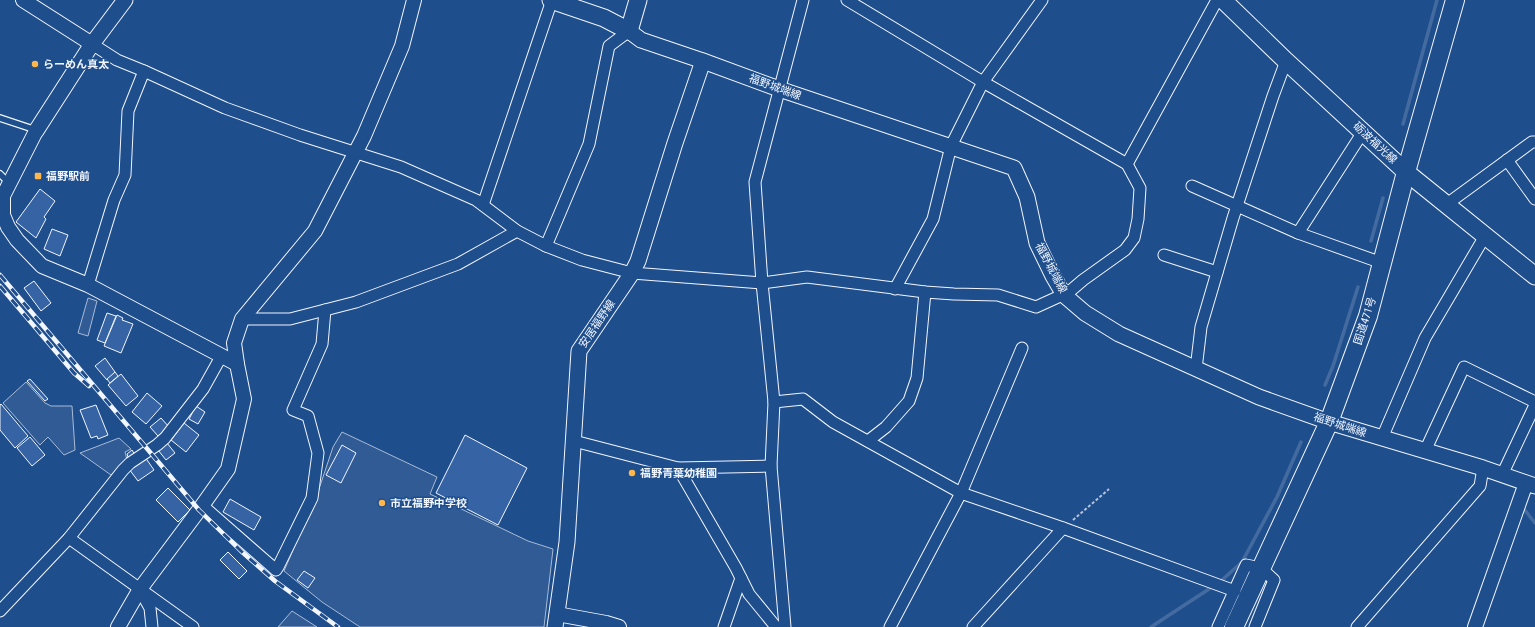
<svg xmlns="http://www.w3.org/2000/svg" width="1535" height="627" font-family="'Roboto Condensed','Noto Sans JP',sans-serif">
<style>
.built{fill:#305b95;stroke:#a8bbd7}
.lines{fill:none;stroke-linecap:round;stroke-linejoin:round}
.stream{stroke:#446ba0;stroke-width:3.5}
.building{fill:#3563a3;stroke:#f2f6ff}
.service-casing{stroke:#f2f6ff;stroke-width:8}
.minor-casing{stroke:#f2f6ff;stroke-width:13}
.tertiary-casing{stroke:#f2f6ff;stroke-width:16}
.secondary-casing{stroke:#f2f6ff;stroke-width:17}
.primary-casing{stroke:#f2f6ff;stroke-width:19}
.trunk-casing{stroke:#f2f6ff;stroke-width:20}
.path{stroke:#b3c4dc;stroke-width:2;stroke-dasharray:3 2;stroke-linecap:butt}
.service{stroke:#1f4e8c;stroke-width:5.5}
.minor{stroke:#1f4e8c;stroke-width:11}
.tertiary{stroke:#1f4e8c;stroke-width:14}
.secondary{stroke:#1f4e8c;stroke-width:15}
.primary{stroke:#1f4e8c;stroke-width:17}
.trunk{stroke:#1f4e8c;stroke-width:18}
.rail-casing{stroke:#f2f6ff;stroke-width:4.5}
.rail{stroke:#1f4e8c;stroke-width:3;stroke-dasharray:9;stroke-linecap:butt}
.poi-dot{fill:#ffb74d;stroke:#1f4e8c;stroke-width:1.5}
.labels{text-anchor:middle;dominant-baseline:central;stroke-width:3;stroke-linejoin:round;paint-order:stroke}
.poi-label{font-size:11px;font-weight:bold;fill:#f2f6ff;stroke:#1f4e8c;text-anchor:start}
.street-label{font-size:11px;fill:#f2f6ff;stroke:#1f4e8c}
</style>
<rect width="100%" height="100%" fill="#1f4e8c"/>
<g class="built">
<polygon points="88,298 97,301 88,336 78,333"/>
<polygon points="26,382 45,403 51,406 72,406 75,450 64,455 48,437 40,445 3,403"/>
<polygon points="342,432 437,477 430,494 528,541 553,549 544,627 360,627 322,602 284,571 318,492 333,447"/>
<polygon points="119,438 131,449 125,452 127,460 111,475 80,453"/>
<polygon points="292,611 317,627 278,627"/>
</g>
<g class="lines">
<g class="stream">
<polyline points="1403,124 1437,0"/>
<polyline points="1371,241 1383,198"/>
<polyline points="1325,385 1333,366 1358,287"/>
<polyline points="1524,509 1535,523"/>
<polyline points="1221,581 1242,562 1277,497 1301,442"/>
<polyline points="1151,627 1209,589"/>
</g>
</g>
<g class="building">
<polygon points="40,189 55,201 44,217 46,219 36,238 16,222"/>
<polygon points="52,229 68,235 60,256 44,249"/>
<polygon points="34,281 51,303 41,311 24,288"/>
<polygon points="107,313 116,316 105,343 97,340"/>
<polygon points="117,315 123,318 122,320 133,324 121,353 104,346"/>
<polygon points="105,358 115,372 107,380 95,366"/>
<polygon points="115,372 118,376 110,383 107,379"/>
<polygon points="121,374 138,396 126,406 108,385"/>
<polygon points="30,379 48,399 45,401 27,381"/>
<polygon points="147,393 162,406 146,424 132,412"/>
<polygon points="1,404 28,436 15,448 0,430 0,405"/>
<polygon points="96,405 108,435 98,439 97,436 91,438 80,410"/>
<polygon points="196,406 205,412 198,424 189,419"/>
<polygon points="161,418 169,427 158,436 150,427"/>
<polygon points="184,423 199,435 186,452 171,440"/>
<polygon points="465,435 527,468 498,525 436,493"/>
<polygon points="30,437 45,455 32,466 17,448"/>
<polygon points="167,443 175,453 166,460 158,450"/>
<polygon points="342,445 356,453 341,483 326,475"/>
<polygon points="132,450 135,455 129,460 127,454"/>
<polygon points="145,457 154,470 138,481 129,469"/>
<polygon points="168,488 190,510 178,522 156,500"/>
<polygon points="230,499 261,517 254,530 223,512"/>
<polygon points="228,552 247,571 239,579 220,560"/>
<polygon points="304,571 315,578 308,588 297,580"/>
</g>
<g class="lines">
<defs>
<g id="service">
<polyline points="0,118 36,130"/>
<polyline points="0,174 9,183"/>
</g>
<g id="minor">
<polyline points="92,44 117,60 144,71 225,108 300,135 401,167 476,200 517,231 546,246 582,260 632,273 762,283 807,277 925,292 954,294 998,295 1036,307 1069,292 1083,280 1125,250 1134,238 1138,219 1140,188 1127,164 983,82 847,0"/>
<polyline points="1363,132 1298,233 1382,263"/>
<polyline points="1507,160 1535,199"/>
<polyline points="1127,164 1217,0"/>
<polyline points="1192,186 1298,233"/>
<polyline points="1447,204 1532,142 1535,142"/>
<polyline points="483,205 552,0"/>
<polyline points="546,246 589,144 609,46 629,31"/>
<polyline points="1164,255 1217,272"/>
<polyline points="88,285 114,200 125,175 128,111 144,71"/>
<polyline points="895,289 933,219 951,146 983,82 1042,0"/>
<polyline points="242,319 290,319 356,302 458,264 517,231"/>
<polyline points="1196,369 1201,327 1233,218 1273,96 1286,61"/>
<polyline points="774,402 803,399 833,422 961,493 1063,528 1235,591"/>
<polyline points="1382,438 1425,338 1485,236"/>
<polyline points="574,441 678,468 771,466"/>
<polyline points="868,441 886,427 909,401 917,378 925,292"/>
<polyline points="1425,451 1464,367 1535,402"/>
<polyline points="678,468 736,568 749,594 776,627"/>
<polyline points="1502,475 1535,405"/>
<polyline points="203,506 276,570 278,567 312,498 318,453 308,416 293,410 322,344 325,310"/>
<polyline points="69,538 193,627"/>
<polyline points="141,592 150,608 152,627"/>
<polyline points="0,611 69,538 123,470 130,463 157,445 165,438 203,389 222,355"/>
<polyline points="724,627 741,578"/>
<polyline points="785,627 771,466 774,402 762,283 755,182 803,0"/>
<polyline points="890,627 961,493 1022,348"/>
<polyline points="973,627 1063,528"/>
<polyline points="1218,627 1246,565 1261,568 1274,580 1255,627"/>
<polyline points="1357,627 1480,486 1483,468"/>
</g>
<g id="tertiary">
<polyline points="23,0 92,44"/>
<polyline points="36,131 3,196 3,215 8,227 17,240 42,266 88,285 237,364"/>
<polyline points="557,614 606,623 619,627"/>
<polyline points="118,627 140,589 199,510 228,469 244,399 237,364 234,343 242,319 315,231 364,136 402,46 414,0"/>
<polyline points="1475,627 1526,483"/>
</g>
<g id="secondary">
<polyline points="629,31 641,40 703,61 779,89 1014,168 1027,197 1037,243 1053,276 1064,295 1085,313 1119,334 1259,397 1329,422 1483,468 1535,486"/>
<polyline points="36,131 92,44 125,0"/>
<polyline points="555,627 567,542 579,351 632,273 638,261 675,143 703,61"/>
</g>
<g id="primary">
<polyline points="551,0 604,18 629,31 638,0"/>
<polyline points="1223,0 1286,61 1406,172 1535,276"/>
</g>
<polyline id="trunk" points="1234,627 1329,422 1368,316 1406,172 1455,0"/>
</defs>
<use href="#service" class="service-casing"/>
<use href="#minor" class="minor-casing"/>
<use href="#tertiary" class="tertiary-casing"/>
<use href="#secondary" class="secondary-casing"/>
<use href="#primary" class="primary-casing"/>
<use href="#trunk" class="trunk-casing"/>
<polyline class="path" points="1073,520 1109,489"/>
<use href="#service" class="service"/>
<use href="#minor" class="minor"/>
<use href="#tertiary" class="tertiary"/>
<use href="#secondary" class="secondary"/>
<use href="#primary" class="primary"/>
<use href="#trunk" class="trunk"/>
<defs>
<g id="rail">
<polyline points="0,275 199,510 241,551 275,581 338,627"/>
<polyline points="0,286 74,373 89,386"/>
</g>
</defs>
<use href="#rail" class="rail-casing"/>
<use href="#rail" class="rail"/>
</g>
<g class="poi-dot">
<circle cx="35" cy="64" r="4"/>
<rect x="34" y="172" width="8" height="8" rx="2"/>
<circle cx="632" cy="473" r="4"/>
<circle cx="382" cy="503" r="4"/>
</g>
<g class="labels">
<g class="poi-label">
<text x="43" y="64">らーめん真太</text>
<text x="46" y="176">福野駅前</text>
<text x="640" y="473">福野青葉幼稚園</text>
<text x="390" y="503">市立福野中学校</text>
</g>
<g class="street-label">
<text transform="translate(775 87) rotate(20)">福野城端線</text>
<text transform="translate(1375 143) rotate(43)">砺波福光線</text>
<text transform="translate(1051 268) rotate(62)">福野城端線</text>
<text transform="translate(1365 321) rotate(-72)">国道471号</text>
<text transform="translate(597 324) rotate(-56)">安居福野線</text>
<text transform="translate(1340 425) rotate(18)">福野城端線</text>
</g>
</g>
</svg>
